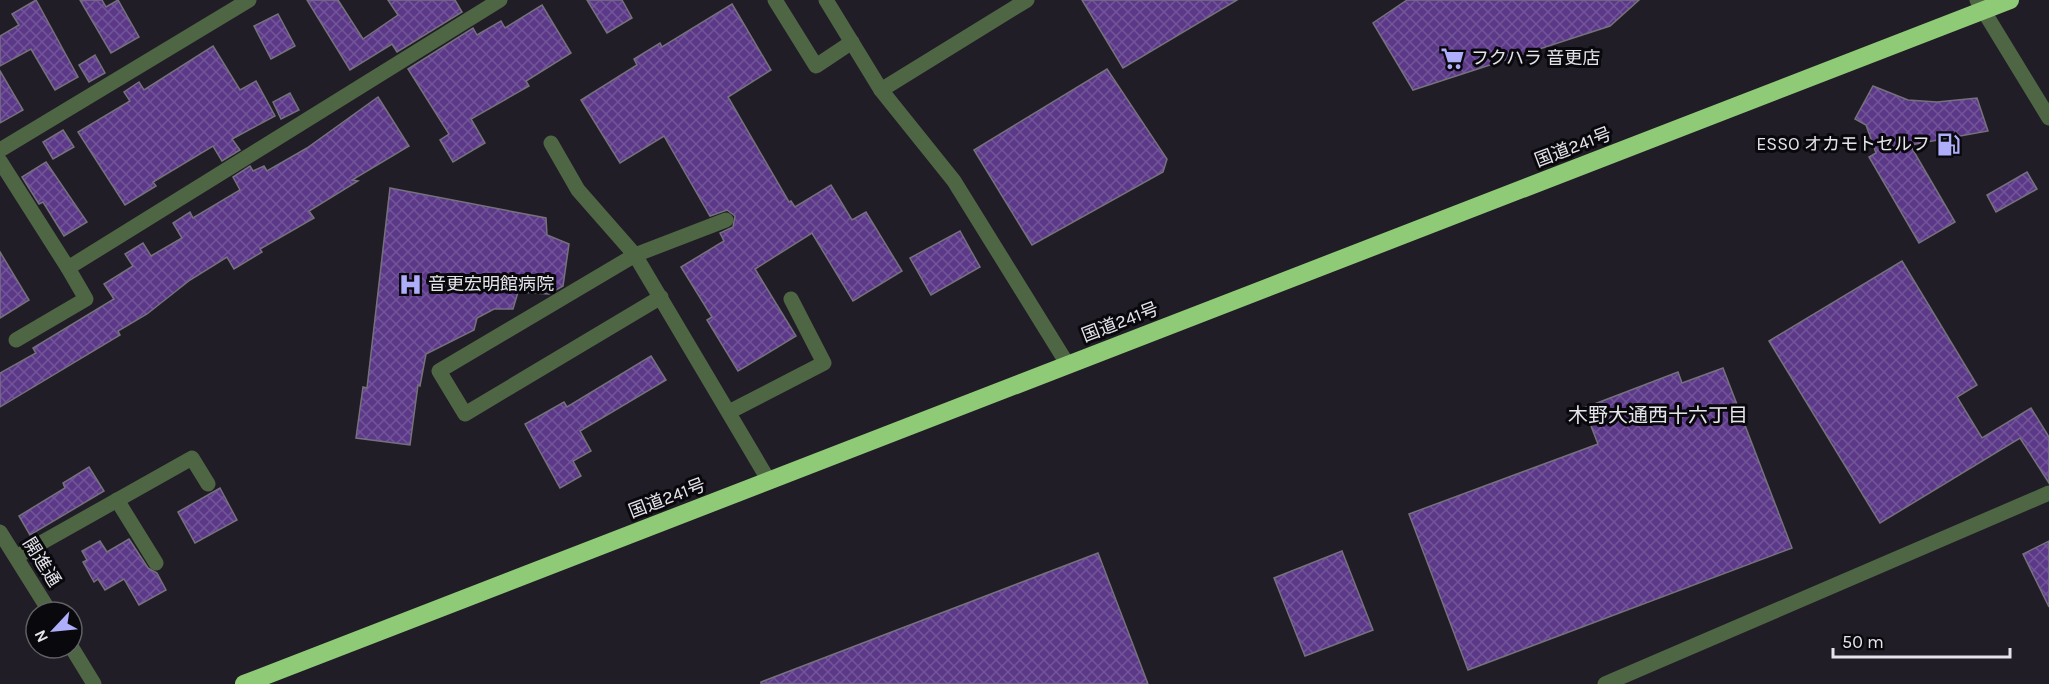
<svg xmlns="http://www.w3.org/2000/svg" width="2049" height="684" font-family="Karla,'Noto Sans JP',sans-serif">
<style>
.building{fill:url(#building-cross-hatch);stroke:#75727d;stroke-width:1.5}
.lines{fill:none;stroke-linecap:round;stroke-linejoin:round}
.minor{stroke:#4f6645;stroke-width:15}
.highway{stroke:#8fca76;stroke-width:18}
.labels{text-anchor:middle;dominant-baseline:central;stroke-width:6;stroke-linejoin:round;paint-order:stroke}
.poi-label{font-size:18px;fill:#e6e4eb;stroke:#09080c;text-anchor:start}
.street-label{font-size:18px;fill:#e6e4eb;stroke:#09080c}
.neighbourhood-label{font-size:20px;fill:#e6e4eb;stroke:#09080c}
</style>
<defs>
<pattern id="building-cross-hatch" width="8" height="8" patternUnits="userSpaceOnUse" patternTransform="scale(1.5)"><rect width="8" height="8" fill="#5b3988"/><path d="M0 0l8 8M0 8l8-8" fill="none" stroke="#735699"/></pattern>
</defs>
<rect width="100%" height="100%" fill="#201d26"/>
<g class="building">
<polygon points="36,0 78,77 55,90 31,49 0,66 0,36 19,25 12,14"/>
<polygon points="80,0 102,0 106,7 118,0 139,37 111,53"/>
<polygon points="307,0 338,0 363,39 398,15 388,0 455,0 462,12 397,52 392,44 350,70"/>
<polygon points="587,0 622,0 632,18 607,33"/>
<polygon points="1082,0 1237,0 1123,68"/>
<polygon points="1407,0 1639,0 1610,26 1413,90 1373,23"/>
<polygon points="732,4 771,70 728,97 789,202 791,201 795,207 831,185 852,220 866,212 902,271 853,301 812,233 755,269 796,336 738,371 707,320 712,317 681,267 724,241 720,233 733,227 735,216 727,210 710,216 664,136 620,163 581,100 637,65 634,59 660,43 662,47"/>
<polygon points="542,5 571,53 526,81 529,86 471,119 485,143 453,162 440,140 449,134 408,69 473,28 477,35 501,21 505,28"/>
<polygon points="278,14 295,46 271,59 254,26"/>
<polygon points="213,46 240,90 256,81 275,116 232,139 240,150 222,161 213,146 153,182 156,186 125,205 78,132 130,101 124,92 139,82 144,90"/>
<polygon points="95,55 105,73 89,82 79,65"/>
<polygon points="1107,69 1167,159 1163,172 1032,245 974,150"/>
<polygon points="0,71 23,110 0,123"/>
<polygon points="1873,86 1908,100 1937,102 1977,98 1988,131 1910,145 1955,222 1919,243 1869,157 1876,153 1866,125 1855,119"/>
<polygon points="290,93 299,110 281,119 273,102"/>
<polygon points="378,97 409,146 352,180 358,181 309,211 314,218 260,249 262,252 234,269 227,257 190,280 147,314 118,331 120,335 0,407 0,373 36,353 33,348 114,299 104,284 133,266 125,254 143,243 151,256 182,238 173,223 190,212 193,218 240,190 233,177 250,166 253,171 264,166 267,171 307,148"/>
<polygon points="63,130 74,147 53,159 43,142"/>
<polygon points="46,162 87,222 64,236 43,202 39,204 22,177"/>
<polygon points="2027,172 2037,189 1996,212 1987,195"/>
<polygon points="390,188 546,218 547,235 569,244 563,286 549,294 518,292 513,309 494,309 477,318 474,330 426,354 420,386 418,385 410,445 356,438 363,387 367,388"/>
<polygon points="960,231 980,267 931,295 910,258"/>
<polygon points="0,252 29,300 0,318"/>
<polygon points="1902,261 1977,385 1957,397 1982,438 2031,408 2049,437 2049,483 2020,438 1880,523 1769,341"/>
<polygon points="651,356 666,380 580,431 591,451 573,461 581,476 560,488 525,424 564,402 567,407"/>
<polygon points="1723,368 1792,548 1468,670 1409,514 1598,444 1584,408 1678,372 1682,383"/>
<polygon points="89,467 104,491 30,535 19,516 65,488 63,483"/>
<polygon points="220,488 237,520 195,543 178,512"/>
<polygon points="129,539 148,568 157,573 166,590 139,605 124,579 105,590 98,579 94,582 83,562 87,560 82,551 100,541 107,552"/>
<polygon points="2049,541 2049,607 2023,554"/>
<polygon points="1342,551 1373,630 1305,656 1274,578"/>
<polygon points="1098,553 1148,684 761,684 761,682"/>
</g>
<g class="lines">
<g class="minor">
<polyline points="775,0 816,66 852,42"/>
<polyline points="826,0 881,90 954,181 1068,365"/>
<polyline points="1977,0 2049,118"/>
<polyline points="881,90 1027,0"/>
<polyline points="551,143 578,190 635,255 726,220"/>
<polyline points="0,150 249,0"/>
<polyline points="0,161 68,268 500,0"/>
<polyline points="661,297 465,414 439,371 635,255 769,481"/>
<polyline points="16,340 86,299 68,268"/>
<polyline points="729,412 824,363 791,299"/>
<polyline points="117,500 156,563"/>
<polyline points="0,532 50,612"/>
<polyline points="16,557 192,458 208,484"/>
<polyline points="72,648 94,684"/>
<polyline points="1605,684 2049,493"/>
</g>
<polyline class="highway" points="244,684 2010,0"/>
</g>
<defs>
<symbol id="supermarket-bare" viewBox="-9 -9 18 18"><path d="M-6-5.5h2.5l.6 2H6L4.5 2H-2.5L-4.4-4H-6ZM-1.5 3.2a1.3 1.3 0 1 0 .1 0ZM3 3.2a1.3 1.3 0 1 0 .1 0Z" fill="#aeaefb" stroke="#09080c" stroke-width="2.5" paint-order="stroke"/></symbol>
<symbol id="fuel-bare" viewBox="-9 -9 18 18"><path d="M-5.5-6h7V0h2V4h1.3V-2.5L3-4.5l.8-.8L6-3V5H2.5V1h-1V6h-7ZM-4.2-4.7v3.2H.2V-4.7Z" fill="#aeaefb" stroke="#09080c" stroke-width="2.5" paint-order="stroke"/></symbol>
<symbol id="hospital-bare" viewBox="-9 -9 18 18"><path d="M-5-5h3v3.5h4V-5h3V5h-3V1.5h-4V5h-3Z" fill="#aeaefb" stroke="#09080c" stroke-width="2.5" paint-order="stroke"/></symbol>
</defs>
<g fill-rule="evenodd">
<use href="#supermarket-bare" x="1436" y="42" width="33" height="33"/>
<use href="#fuel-bare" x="1932" y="128" width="33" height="33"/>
<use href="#hospital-bare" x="394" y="268" width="33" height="33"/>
</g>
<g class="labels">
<g class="poi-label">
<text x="1471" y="58">フクハラ 音更店</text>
<text x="1930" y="144" text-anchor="end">ESSO オカモトセルフ</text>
<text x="428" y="284">音更宏明館病院</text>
</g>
<g class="street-label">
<text transform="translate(1573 147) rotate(-21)">国道241号</text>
<text transform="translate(1120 322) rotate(-21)">国道241号</text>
<text transform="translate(667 498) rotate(-21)">国道241号</text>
<text transform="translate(42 562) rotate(58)">開進通</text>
</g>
<g class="neighbourhood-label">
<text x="1658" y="415">木野大通西十六丁目</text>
</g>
</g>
<g transform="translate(54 630) rotate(244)"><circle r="28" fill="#09080c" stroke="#616065" stroke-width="1.5"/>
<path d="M0-4.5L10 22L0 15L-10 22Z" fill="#aeaefb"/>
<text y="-9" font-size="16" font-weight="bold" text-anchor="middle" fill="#e6e4eb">N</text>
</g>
<path d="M1833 648v9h177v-9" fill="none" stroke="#e6e4eb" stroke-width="3"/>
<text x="1842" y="648" font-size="18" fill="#e6e4eb" stroke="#09080c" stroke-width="4.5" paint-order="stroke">50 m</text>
</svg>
